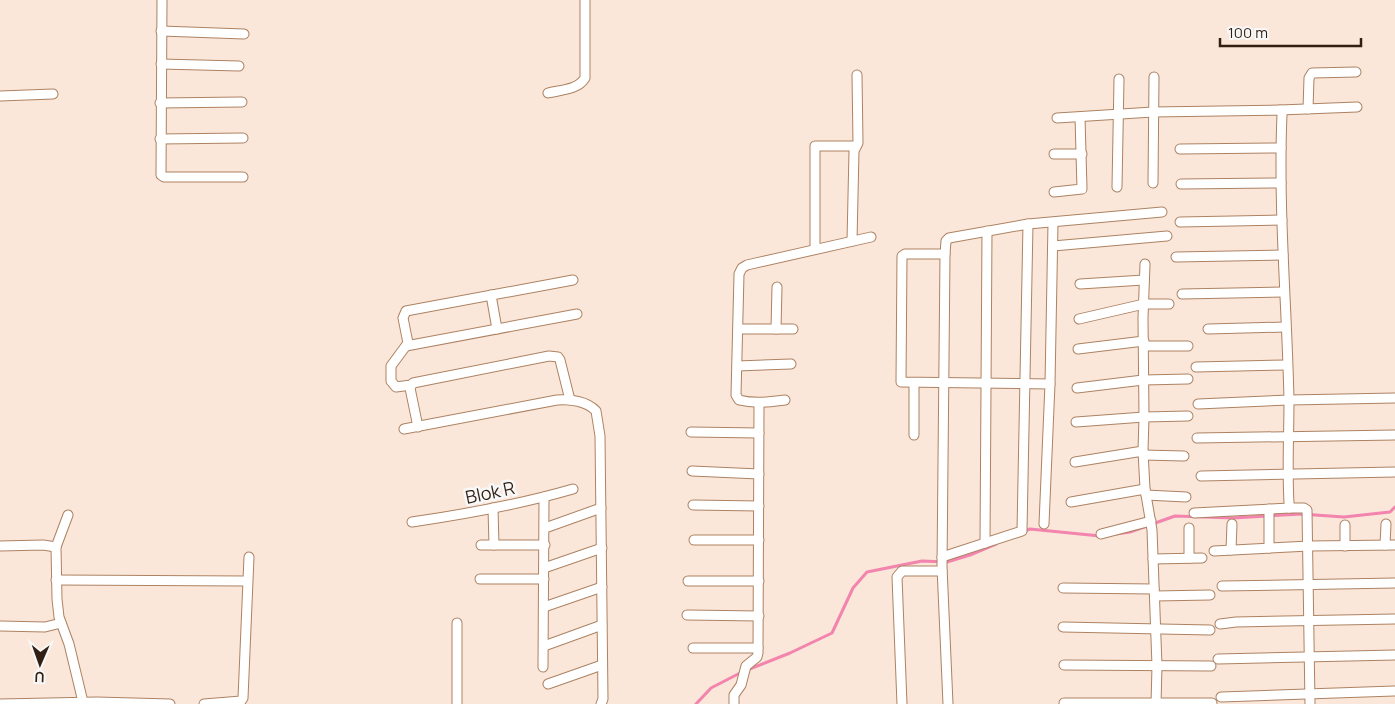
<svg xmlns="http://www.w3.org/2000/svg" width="1395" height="704" font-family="Manrope,sans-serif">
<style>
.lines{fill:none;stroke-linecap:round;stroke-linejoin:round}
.stream{stroke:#f284ad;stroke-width:3}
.street-casing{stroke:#ad8262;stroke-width:11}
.street{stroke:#fff;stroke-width:9}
.labels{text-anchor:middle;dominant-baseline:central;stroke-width:5;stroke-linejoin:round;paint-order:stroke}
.street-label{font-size:18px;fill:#311f13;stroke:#f8f8f8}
</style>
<rect width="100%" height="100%" fill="#fae7d9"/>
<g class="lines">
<g class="stream">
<polyline points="1022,532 1030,529 1100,536"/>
<polyline points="1116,534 1130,532 1175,516 1233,518 1301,514 1344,517 1390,512 1395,507"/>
<polyline points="747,670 790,653 832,633 853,588 867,572 922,561 947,562 970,555 996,544"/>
<polyline points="696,704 711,688 742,672"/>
</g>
<defs>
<g id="street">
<polyline points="162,0 161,175 164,177 243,177"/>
<polyline points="161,31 244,34"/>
<polyline points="161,64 239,66"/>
<path d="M548,93c12,-3 30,-3 37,-15v-78"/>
<polyline points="0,96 53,94"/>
<polyline points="160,103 242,102"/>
<polyline points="1308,109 1309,78 1312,73 1356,72"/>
<polyline points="1280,110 1357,107"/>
<path d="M1057,118l96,-6 127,-2 2,4c-4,96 5,191 7,286 0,34 -2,69 0,103l1,5h14l3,2 3,194"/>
<polyline points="160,139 243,138"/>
<polyline points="1180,149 1281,148"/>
<polyline points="1054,154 1082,154"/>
<polyline points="1153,183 1154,77"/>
<polyline points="1181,184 1281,183"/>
<polyline points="1117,187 1119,79"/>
<polyline points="1054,192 1082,189 1080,117"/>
<polyline points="1180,222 1282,220"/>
<polyline points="852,241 854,151 858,143 857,75"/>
<polyline points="1053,246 1167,236"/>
<polyline points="815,249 815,146 856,146"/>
<polyline points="945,254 905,254 902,256 901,382 1050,384 1044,524"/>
<polyline points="1176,257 1283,255"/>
<polyline points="1145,264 1143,318 1144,417 1143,451 1145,489 1152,530 1157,666 1156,704"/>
<polyline points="1080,284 1144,280"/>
<polyline points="1182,294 1284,292"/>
<polyline points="491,295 497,329"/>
<polyline points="1079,319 1144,304 1169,304"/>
<polyline points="738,329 793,329"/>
<polyline points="776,329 777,287"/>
<polyline points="1208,329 1285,327"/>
<polyline points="406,346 577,314"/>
<polyline points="1144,346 1188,346"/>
<polyline points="1078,349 1144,341"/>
<polyline points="737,366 791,364"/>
<polyline points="1196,367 1287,365"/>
<polyline points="914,383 914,435"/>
<polyline points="1050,384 1053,223"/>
<polyline points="411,385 396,387 391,381 391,366 408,343 403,318 406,311 573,280"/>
<polyline points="1077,388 1143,380 1188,379"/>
<path d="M785,400c-16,2 -30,4 -46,0l-3,-5 3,-121 3,-6 5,-3 124,-28"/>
<polyline points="1198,404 1289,400 1395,398"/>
<polyline points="1076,422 1144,417 1188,416"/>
<polyline points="418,427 410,388 413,383 549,356 558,357 560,360 570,400"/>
<path d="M404,429l153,-29c13,-1 30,1 39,11l4,25 3,263 -2,5"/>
<polyline points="691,432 759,433"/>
<polyline points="1197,438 1395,435"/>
<polyline points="1143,455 1184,456"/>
<polyline points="1075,462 1143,451"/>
<polyline points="692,471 759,474"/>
<polyline points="1201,476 1395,472"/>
<polyline points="1146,495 1186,497"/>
<polyline points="1071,502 1145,489"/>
<polyline points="693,505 759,506"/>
<polyline points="493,508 494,545"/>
<polyline points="1269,509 1269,548"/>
<polyline points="1194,513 1290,508"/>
<polyline points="68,515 56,547 57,599 59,617 69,644 83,702"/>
<path d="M412,522c55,-8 109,-18 161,-33"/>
<polyline points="1345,525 1345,546"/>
<polyline points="545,528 601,508"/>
<polyline points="1189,528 1189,558"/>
<polyline points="1101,534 1151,521"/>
<polyline points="694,540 759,540"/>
<polyline points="985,543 987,231"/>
<polyline points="481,545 545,545"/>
<polyline points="1385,545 1386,524"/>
<polyline points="0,546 43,545 56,547"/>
<polyline points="1231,550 1232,524"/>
<polyline points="1214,551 1309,546 1395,545"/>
<polyline points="942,557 1022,531 1028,224"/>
<polyline points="1153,559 1202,558"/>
<polyline points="544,568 602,548"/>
<polyline points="480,579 544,579"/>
<polyline points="56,580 247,581"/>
<polyline points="688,581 759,581"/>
<polyline points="1222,586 1395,583"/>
<polyline points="1063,588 1154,589"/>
<polyline points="1155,596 1210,595"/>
<polyline points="544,607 602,587"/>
<polyline points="687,615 759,616"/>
<polyline points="1220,624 1236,622 1395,619"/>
<polyline points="0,626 45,627 61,623"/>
<polyline points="1063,627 1210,630"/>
<polyline points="544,646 602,625"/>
<polyline points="693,648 758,648"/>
<polyline points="1218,659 1395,655"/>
<polyline points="1064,665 1211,666"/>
<polyline points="543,667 544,497"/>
<polyline points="548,684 602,665"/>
<polyline points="1221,697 1394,691"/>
<polyline points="1064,703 1212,703"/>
<polyline points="0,704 97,702 170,704"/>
<polyline points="204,704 241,701 243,698 249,557"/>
<polyline points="457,704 457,623"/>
<polyline points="734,704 734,695 741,685 746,666 757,657 758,653 759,403"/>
<polyline points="902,704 897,577 902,571 942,571"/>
<polyline points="948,704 942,567 945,254 946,241 949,238 1028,224 1162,212"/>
</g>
</defs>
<use href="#street" class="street-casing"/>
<use href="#street" class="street"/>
</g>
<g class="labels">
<g class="street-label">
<text transform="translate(490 492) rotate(-12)">Blok R</text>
</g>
</g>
<g transform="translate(40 664) rotate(182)" stroke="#f8f8f8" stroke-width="4" paint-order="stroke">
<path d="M0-4L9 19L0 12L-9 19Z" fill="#311f13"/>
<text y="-8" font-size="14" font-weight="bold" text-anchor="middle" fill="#311f13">U</text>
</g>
<path d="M1220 38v8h141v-8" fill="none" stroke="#311f13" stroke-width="2.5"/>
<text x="1228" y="38" font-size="15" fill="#311f13" stroke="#f8f8f8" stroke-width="4" paint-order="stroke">100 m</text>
</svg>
